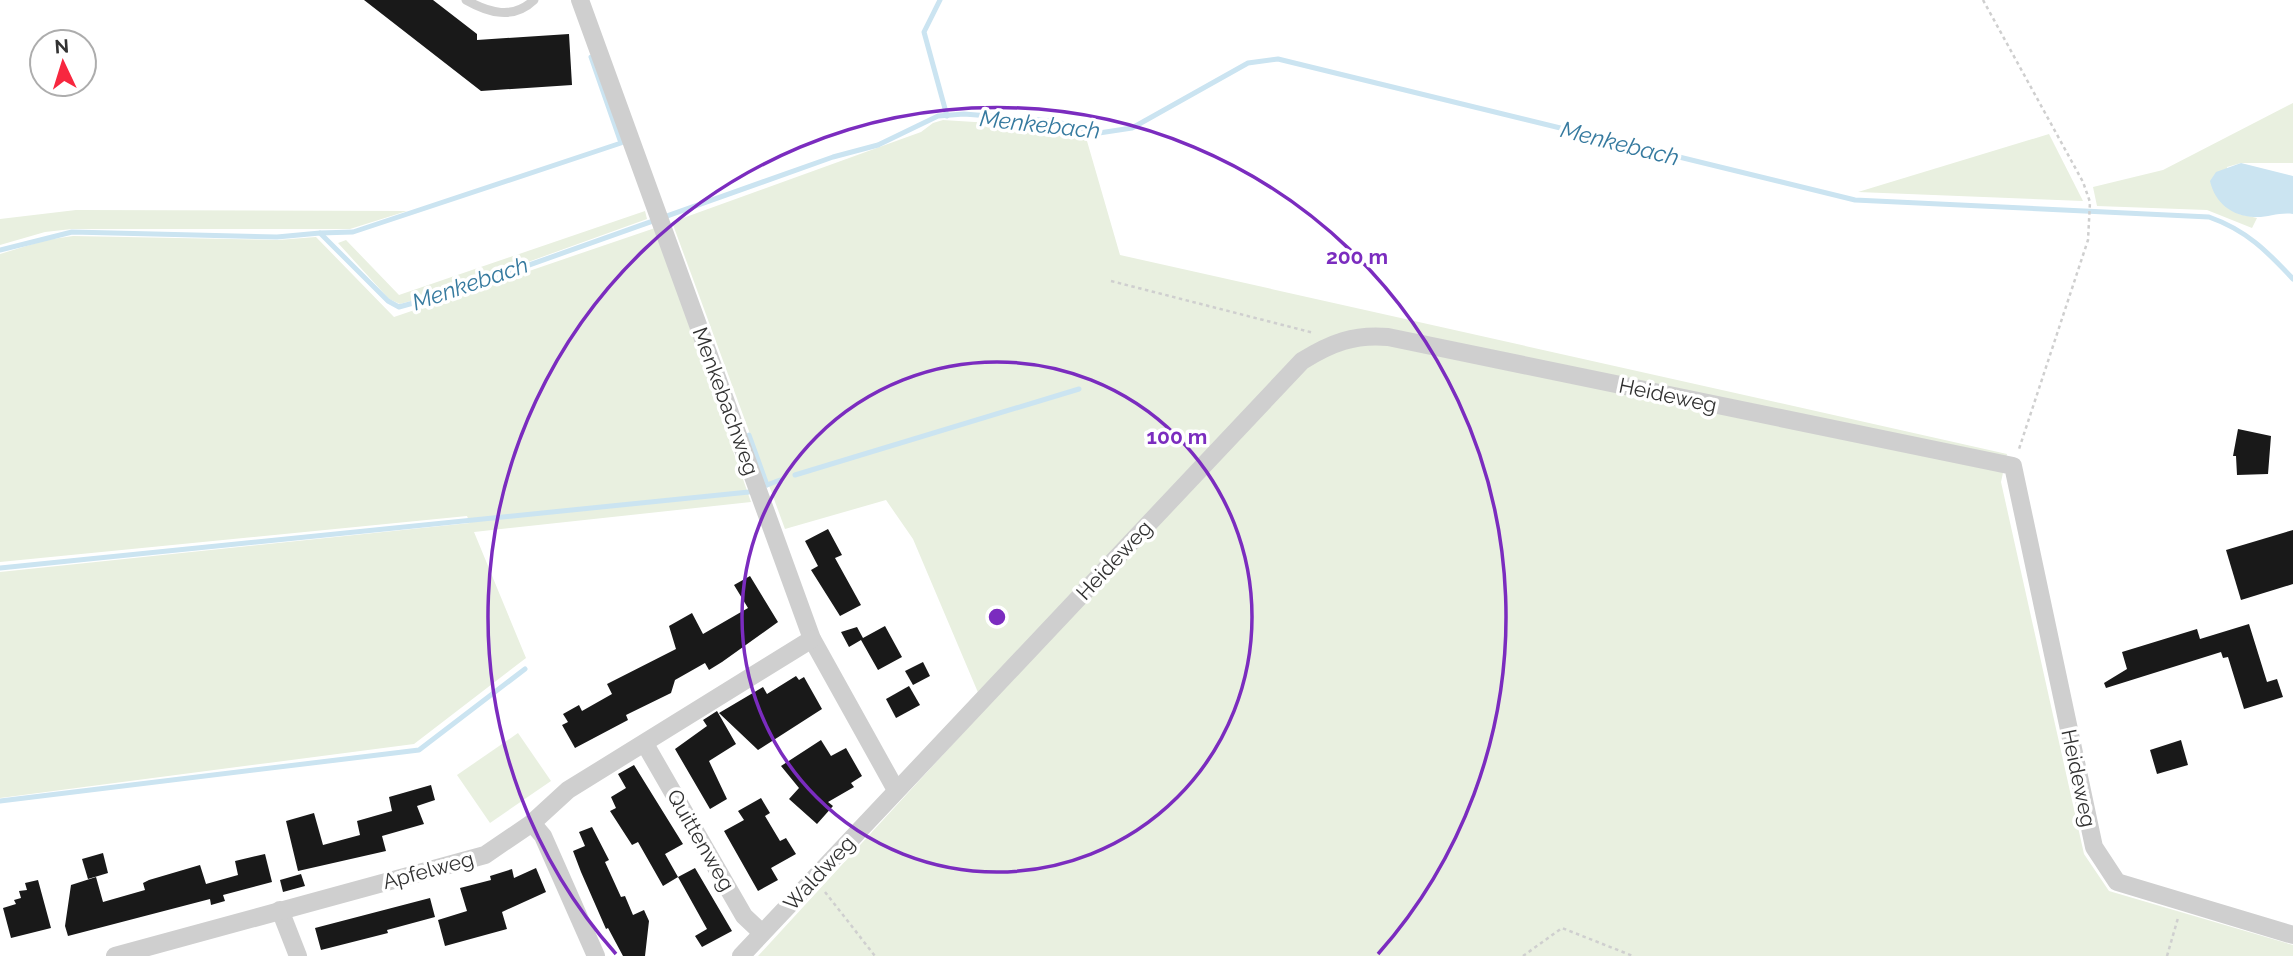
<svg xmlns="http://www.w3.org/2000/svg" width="2293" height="956" font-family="Raleway,sans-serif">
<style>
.green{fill:#e9f0e0}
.water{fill:#cbe4f1}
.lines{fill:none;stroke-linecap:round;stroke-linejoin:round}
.stream{stroke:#cbe4f1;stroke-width:5}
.building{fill:#191919}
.path{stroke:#cfcfcf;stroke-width:2.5;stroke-dasharray:3.5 3.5;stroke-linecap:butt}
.service{stroke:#cfcfcf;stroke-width:9}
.minor{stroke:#cfcfcf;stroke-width:18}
.ring{fill:none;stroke:#7b2cbf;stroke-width:3.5}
.labels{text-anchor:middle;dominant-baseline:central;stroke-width:7;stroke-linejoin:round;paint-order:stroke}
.street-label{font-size:21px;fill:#323232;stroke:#fff}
.water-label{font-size:23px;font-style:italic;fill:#367a9f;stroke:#fff}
.centre{fill:#7b2cbf;stroke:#fff;stroke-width:3.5}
.ring-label{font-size:21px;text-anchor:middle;font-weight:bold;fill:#7b2cbf;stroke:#fff;stroke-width:7;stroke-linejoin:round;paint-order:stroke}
</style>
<rect width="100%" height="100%" fill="#fff"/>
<g class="green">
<polygon points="2293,103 2293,163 2241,163 2227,167 2239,214 2257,218 2252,228 2207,210 2097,206 2093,187 2163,170"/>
<polygon points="943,120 1054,127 1087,141 1120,255 2007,454 2001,482 2084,854 2109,891 2293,945 2293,956 758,956 985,709 913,539 886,500 785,529 672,222 921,132 933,123"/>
<polygon points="2049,134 2083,201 1858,192"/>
<polygon points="76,210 407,211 350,229 72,229 45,232 0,245 0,219"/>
<polygon points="645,211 647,219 456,288 400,304 389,299 338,243 346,240 399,295"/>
<polygon points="655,228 751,502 474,532 526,658 414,744 0,798 0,572 470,523 467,516 0,562 0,254 46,240 73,236 278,240 316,237 394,317"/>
<polygon points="518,733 551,781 490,823 457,775"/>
</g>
<path class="water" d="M2241,163l52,13v38c-14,-2 -26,4 -39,3 -22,-1 -39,-14 -44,-36l6,-9z"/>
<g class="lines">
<g class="stream">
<polyline points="940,0 924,32 947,116"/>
<polyline points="320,233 353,232 621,143 591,57"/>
<path d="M0,250l72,-18 205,5 43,-4 68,68 11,6 57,-16 377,-134 45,-12 60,-29 26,-2 89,7 46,12 33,-5 116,-65 30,-4 577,141 354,17c37,13 58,34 84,62"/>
<polyline points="749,435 767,485"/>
<polyline points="795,475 1079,389"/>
<polyline points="767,485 780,480"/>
<polyline points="0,568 749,492"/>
<polyline points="0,801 419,750 525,669"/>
</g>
</g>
<g class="building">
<polygon points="364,0 433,0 477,34 477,40 569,34 572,85 481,91"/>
<polygon points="2238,429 2271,436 2268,474 2237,475 2236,456 2233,456"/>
<polygon points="828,529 842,555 835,558 861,605 840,616 811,570 818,566 805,541"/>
<polygon points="2293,530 2293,584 2241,600 2226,550"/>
<polygon points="750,576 778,622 722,662 709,670 705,663 675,680 671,693 626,715 628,720 575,748 562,725 568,722 563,714 579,705 582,711 612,694 607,684 676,649 669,626 692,613 703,634 748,608 734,585"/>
<polygon points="2249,624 2267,682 2277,679 2283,697 2244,709 2228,657 2223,658 2221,652 2106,688 2104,683 2127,669 2122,652 2197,629 2200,639"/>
<polygon points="885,626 902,657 878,670 861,640 849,647 841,632 857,627 863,638"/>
<polygon points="923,662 930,676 913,685 905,671"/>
<polygon points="796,676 799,680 804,677 822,709 758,750 719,713 763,687 767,694"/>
<polygon points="909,686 920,705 896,718 886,699"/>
<polygon points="717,711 736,744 709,761 727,799 710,809 675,749 707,726 703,720"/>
<polygon points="821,740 831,756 846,748 862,776 851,783 854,787 828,802 833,806 817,824 789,799 799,788 781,766"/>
<polygon points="2181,740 2188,765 2157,774 2150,750"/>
<polygon points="634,765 683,844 665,854 678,877 695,868 732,931 702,947 695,936 707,929 678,877 663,886 638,842 632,845 610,811 616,808 611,797 626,788 618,774"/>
<polygon points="431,785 435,800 417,806 424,824 382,836 386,851 298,871 286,821 314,813 323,845 360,835 357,821 392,811 389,797"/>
<polygon points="761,798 770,813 765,816 780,841 786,838 796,854 771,868 778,880 758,891 724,831 744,820 738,811"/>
<polygon points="592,827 609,860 605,862 621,897 625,896 633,915 644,910 649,921 645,956 623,956 608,928 606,929 581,872 573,851 585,846 579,832"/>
<polygon points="103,853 108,873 88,879 82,859"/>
<polygon points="265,854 272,882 223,895 225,901 211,905 210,899 68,936 65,926 71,885 96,877 103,902 145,890 143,883 149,880 200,865 206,884 238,875 235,861"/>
<polygon points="536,868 546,892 502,912 507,929 445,946 438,920 467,911 460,888 491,880 490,876 512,869 514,878"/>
<polygon points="301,874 305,886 283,892 280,880"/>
<polygon points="38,880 51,928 11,938 3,908 16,904 14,900 21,898 19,891 27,890 25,883"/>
<polygon points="430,898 435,917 387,930 388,933 321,950 315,928"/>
</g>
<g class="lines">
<g class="path">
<polyline points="1983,0 2083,182 2090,202 2088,240 2019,449"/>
<polyline points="1111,281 1314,333"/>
<polyline points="825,892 875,956"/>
<polyline points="1523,956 1562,928 1633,956"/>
<polyline points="2167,956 2178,918"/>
</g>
<path class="service" d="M466,0c23,13 47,20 68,0"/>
<g class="minor">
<polyline points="580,0 812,639 896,790"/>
<polyline points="645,744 744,916 762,933"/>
<polyline points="532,823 543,836 596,956"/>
<polyline points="280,910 298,956"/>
<polyline points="115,956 485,855 532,823 568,790 812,639"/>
<path d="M741,956l561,-595c29,-18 52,-27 86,-24l625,129 81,381 23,35 176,53"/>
</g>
</g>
<g class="ring">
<circle cx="997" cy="617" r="255"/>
<path d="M616 954A509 509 0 1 1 1378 954"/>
</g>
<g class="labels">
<g class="street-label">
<text transform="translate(1668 395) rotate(12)">Heideweg</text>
<text transform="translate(726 401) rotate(70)">Menkebachweg</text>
<text transform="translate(1114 560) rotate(-47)">Heideweg</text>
<text transform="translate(2079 778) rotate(78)">Heideweg</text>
<text transform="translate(701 840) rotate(60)">Quittenweg</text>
<text transform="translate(428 870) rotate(-15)">Apfelweg</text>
<text transform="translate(819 873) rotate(-47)">Waldweg</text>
</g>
<g class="water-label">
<text transform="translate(1040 124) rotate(6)">Menkebach</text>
<text transform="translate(1620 143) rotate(14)">Menkebach</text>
<text transform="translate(470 283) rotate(-19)">Menkebach</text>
</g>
</g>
<circle cx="997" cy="617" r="10" class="centre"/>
<g class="ring-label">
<text x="1357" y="264">200 m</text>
<text x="1177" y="444">100 m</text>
</g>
<g transform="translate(63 63) rotate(356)"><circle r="33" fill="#ffffff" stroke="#adadad" stroke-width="2"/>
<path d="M0-5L12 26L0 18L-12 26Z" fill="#f7273f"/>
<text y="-10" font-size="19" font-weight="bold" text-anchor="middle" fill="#323232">N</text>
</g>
</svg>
